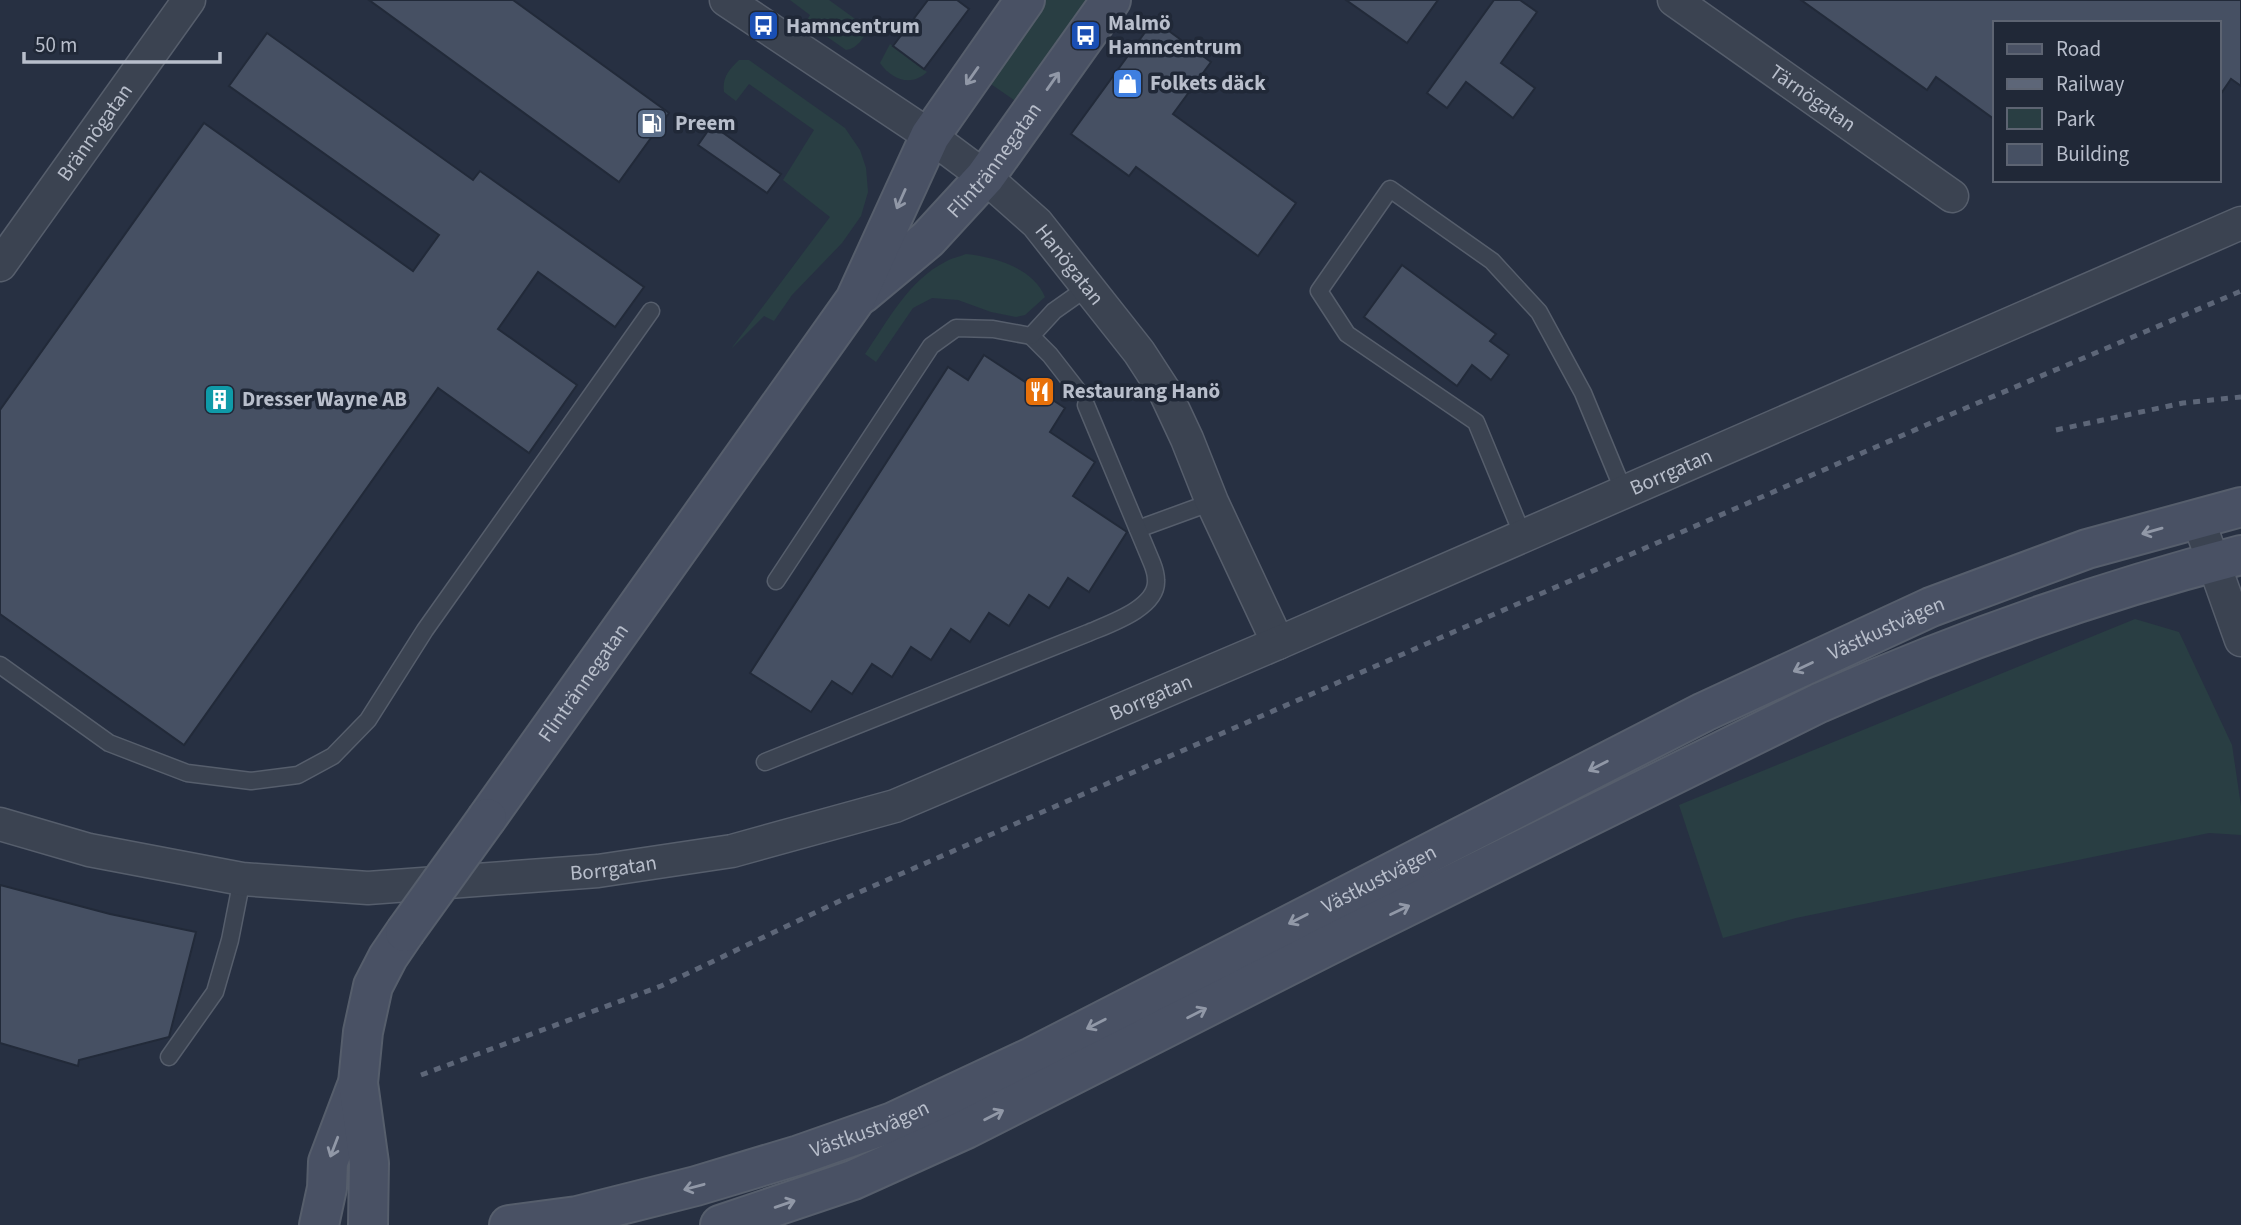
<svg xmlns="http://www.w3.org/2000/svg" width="2241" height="1225" font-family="'Source Sans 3',sans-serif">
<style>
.green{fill:#293e43}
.building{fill:#465063;stroke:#222a39;stroke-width:2}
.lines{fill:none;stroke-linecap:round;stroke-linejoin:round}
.lane-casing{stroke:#565e6c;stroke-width:19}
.street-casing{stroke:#565e6c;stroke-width:35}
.secondary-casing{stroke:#565e6c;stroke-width:42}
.lane{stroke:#3b4351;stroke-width:16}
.street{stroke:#3b4351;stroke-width:32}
.secondary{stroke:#495164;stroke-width:38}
.rail{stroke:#5d6678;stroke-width:5;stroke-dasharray:7 7;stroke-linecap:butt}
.secondary-bridge-casing{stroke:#565e6c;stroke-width:42;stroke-linecap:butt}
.secondary-bridge{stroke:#495164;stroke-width:38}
.oneway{stroke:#9198a7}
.labels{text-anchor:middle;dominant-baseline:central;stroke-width:7;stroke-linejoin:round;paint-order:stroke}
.poi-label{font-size:21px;font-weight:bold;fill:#b8becb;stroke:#202837;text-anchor:start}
.street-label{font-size:21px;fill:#b8becb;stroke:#202837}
</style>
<rect width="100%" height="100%" fill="#273042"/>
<g class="green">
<path d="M790,0h39l40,29c-6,9 -11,19 -23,21l-40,-28 4,-7z"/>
<polygon points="1041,0 1095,0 1020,104 985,80"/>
<path d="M890,44l37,28c-16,15 -35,8 -47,-9z"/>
<path d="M739,60h10l96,68 15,22 6,18 2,24 -7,24 -19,27 -50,52 -18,26 -10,-5 -33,33 99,-132 -47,-37 31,-50 -65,-46 -13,17 -12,-9c-2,-15 5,-22 15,-32z"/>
<path d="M966,254c29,3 67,14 79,43l-20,18 -9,2 -25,-5 -33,-12 -26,-2 -19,10 -37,54 -11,-8c22,-32 44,-74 80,-92 6,-4 14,-5 21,-8z"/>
<polygon points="2135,619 2179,632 2232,745 2241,806 2241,835 2209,833 1796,918 1723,938 1679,805"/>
</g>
<g class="building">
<polygon points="369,0 513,0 669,113 619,182"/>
<polygon points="928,0 957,0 969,9 924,69 893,46"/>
<polygon points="1346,0 1438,0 1407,43"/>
<polygon points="1494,0 1520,0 1537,12 1501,63 1535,88 1513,118 1466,82 1447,108 1427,93"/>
<polygon points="1801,0 2241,0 2241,86 2231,79 2218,98 2218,23 1994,23 1994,119 1936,77 1927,90"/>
<polygon points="1154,20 1211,62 1173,114 1296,203 1258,256 1136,167 1129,176 1071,134"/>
<polygon points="267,33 473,180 480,171 644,287 615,327 538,272 498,329 577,385 529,453 438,388 184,745 0,614 0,410 204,123 413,271 439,235 229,86"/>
<polygon points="712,125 781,174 767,193 698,145"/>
<polygon points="1402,265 1496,334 1490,341 1509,355 1491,380 1472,365 1457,386 1364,317"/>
<polygon points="984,355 1065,408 1050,432 1095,462 1073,496 1127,532 1089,592 1068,578 1049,608 1029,595 1009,626 989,613 970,642 951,629 931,660 911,647 892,677 872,664 852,694 832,681 811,712 750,673 948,367 968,380"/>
<polygon points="0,885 110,914 196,932 169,1037 79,1060 78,1066 0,1043"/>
</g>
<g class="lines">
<defs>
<g id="lane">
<polyline points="1031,336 1050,355 1078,391"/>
<polyline points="1138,529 1212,502"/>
<polyline points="1523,536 1476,422 1347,334 1319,291 1390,189 1492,261 1539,312 1583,393 1624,492"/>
<polyline points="776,581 931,346 956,328 993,329 1031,336 1054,311 1088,287"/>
<polyline points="0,665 109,743 187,773 251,781 298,775 333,756 368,720 425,630 651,311"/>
<path d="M765,762l323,-129c21,-9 70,-25 68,-53 0,-5 -2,-12 -4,-17l-66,-158"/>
<polyline points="169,1057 215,992 230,940 242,879"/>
</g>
<g id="street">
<path id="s1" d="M726,0l204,136 55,41 52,46 102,129 26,40 22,47 25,63 66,141"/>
<path id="s2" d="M1674,0l278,196"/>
<path id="s3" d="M0,265l189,-265"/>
<polyline points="2198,519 2241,640"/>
<path id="s4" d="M0,824l89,26 153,29 126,9 230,-17 134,-20 163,-45 383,-163 963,-420"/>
</g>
<g id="secondary">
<path id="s5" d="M862,294l66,-55 57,-62 126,-177"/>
<path id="s6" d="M487,818l368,-518 75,-164 95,-136"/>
<polyline points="319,1225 327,1188 328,1162 356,1088"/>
<polyline points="368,1225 369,1163 358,1083 363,1032 373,986 388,957 405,932"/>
<path id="s7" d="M509,1225l68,-9 119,-30 103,-31 94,-33 139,-65 672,-345 227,-105 156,-58 154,-42"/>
<path d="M720,1225l133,-45 113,-51 379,-192 474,-234c136,-60 278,-111 422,-148"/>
</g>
</defs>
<use href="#lane" class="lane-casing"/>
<use href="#street" class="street-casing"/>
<use href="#secondary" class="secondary-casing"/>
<use href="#lane" class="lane"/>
<use href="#street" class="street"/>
<use href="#secondary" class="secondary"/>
<g class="rail">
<polyline points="2056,430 2183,403 2241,397"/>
<polyline points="421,1075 661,986 846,898 1933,422 2241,291"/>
</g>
<defs>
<polyline id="secondary-bridge" points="405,932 487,818"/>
</defs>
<use href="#secondary-bridge" class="secondary-bridge-casing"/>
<use href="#secondary-bridge" class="secondary-bridge"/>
</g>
<defs><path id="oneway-shaft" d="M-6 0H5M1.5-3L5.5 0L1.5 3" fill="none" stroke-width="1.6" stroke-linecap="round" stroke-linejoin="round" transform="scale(1.75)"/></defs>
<g class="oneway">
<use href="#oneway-shaft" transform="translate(972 76) rotate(125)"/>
<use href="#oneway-shaft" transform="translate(1053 81) rotate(-55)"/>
<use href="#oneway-shaft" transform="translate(901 199) rotate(114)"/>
<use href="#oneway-shaft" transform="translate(2152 531) rotate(164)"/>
<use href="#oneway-shaft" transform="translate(1803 667) rotate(155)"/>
<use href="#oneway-shaft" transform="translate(1598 766) rotate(153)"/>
<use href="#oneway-shaft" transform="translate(1400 910) rotate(-26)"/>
<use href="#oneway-shaft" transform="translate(1298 919) rotate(153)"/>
<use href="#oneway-shaft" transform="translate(1197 1013) rotate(-27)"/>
<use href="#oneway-shaft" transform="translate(1096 1024) rotate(153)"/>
<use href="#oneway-shaft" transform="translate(994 1115) rotate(-27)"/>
<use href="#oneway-shaft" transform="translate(334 1147) rotate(111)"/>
<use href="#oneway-shaft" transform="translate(694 1187) rotate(165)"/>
<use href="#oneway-shaft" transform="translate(785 1204) rotate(-19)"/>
</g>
<defs>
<symbol id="bus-square" viewBox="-11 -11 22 22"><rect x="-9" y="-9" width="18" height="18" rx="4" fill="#1a4fb4" stroke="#202837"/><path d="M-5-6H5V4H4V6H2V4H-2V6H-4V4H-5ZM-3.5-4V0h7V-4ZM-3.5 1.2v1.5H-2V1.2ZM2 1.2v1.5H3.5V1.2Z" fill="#fff"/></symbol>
<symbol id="shop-square" viewBox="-11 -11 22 22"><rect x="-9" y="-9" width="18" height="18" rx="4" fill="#3f7fe0" stroke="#202837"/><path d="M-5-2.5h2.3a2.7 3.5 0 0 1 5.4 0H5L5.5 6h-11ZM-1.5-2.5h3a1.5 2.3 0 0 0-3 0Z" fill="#fff"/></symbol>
<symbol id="fuel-square" viewBox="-11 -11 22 22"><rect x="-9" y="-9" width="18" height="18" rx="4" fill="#5c6f8a" stroke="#202837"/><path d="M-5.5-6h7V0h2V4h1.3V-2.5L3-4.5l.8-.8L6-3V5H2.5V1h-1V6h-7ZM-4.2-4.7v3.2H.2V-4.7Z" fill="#fff"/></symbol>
<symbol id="restaurant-square" viewBox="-11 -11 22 22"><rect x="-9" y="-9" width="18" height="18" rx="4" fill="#e8710a" stroke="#202837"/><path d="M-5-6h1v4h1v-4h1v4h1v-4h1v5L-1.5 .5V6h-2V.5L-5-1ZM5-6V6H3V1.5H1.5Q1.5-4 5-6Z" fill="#fff"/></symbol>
<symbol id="building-square" viewBox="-11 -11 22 22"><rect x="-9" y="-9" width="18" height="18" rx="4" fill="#0f9aa8" stroke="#202837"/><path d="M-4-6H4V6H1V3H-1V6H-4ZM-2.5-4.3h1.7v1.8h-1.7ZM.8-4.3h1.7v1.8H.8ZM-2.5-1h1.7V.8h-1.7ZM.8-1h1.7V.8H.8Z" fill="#fff"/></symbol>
</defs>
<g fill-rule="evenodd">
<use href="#bus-square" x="746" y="8" width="35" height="35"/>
<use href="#bus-square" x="1068" y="18" width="35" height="35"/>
<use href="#shop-square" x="1110" y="66" width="35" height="35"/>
<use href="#fuel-square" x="634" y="106" width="35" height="35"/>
<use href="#restaurant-square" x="1022" y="374" width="35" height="35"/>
<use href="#building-square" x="202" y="382" width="35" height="35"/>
</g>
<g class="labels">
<g class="poi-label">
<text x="1108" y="23">Malmö<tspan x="1108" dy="24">Hamncentrum</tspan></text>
<text x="786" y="26">Hamncentrum</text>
<text x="1150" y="83">Folkets däck</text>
<text x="675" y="123">Preem</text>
<text x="1062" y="391">Restaurang Hanö</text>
<text x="242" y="399">Dresser Wayne AB</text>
</g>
<g class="street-label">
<text stroke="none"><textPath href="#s2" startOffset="170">Tärnögatan</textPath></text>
<text stroke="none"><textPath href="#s3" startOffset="163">Brännögatan</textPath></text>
<text stroke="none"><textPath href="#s5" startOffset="189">Flintrännegatan</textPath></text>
<text stroke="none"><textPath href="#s1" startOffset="436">Hanögatan</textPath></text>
<text stroke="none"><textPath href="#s4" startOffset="1755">Borrgatan</textPath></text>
<text stroke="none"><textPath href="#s7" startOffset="1508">Västkustvägen</textPath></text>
<text stroke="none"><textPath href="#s6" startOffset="166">Flintrännegatan</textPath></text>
<text stroke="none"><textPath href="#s4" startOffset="1188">Borrgatan</textPath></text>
<text stroke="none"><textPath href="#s4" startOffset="621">Borrgatan</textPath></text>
<text stroke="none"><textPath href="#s7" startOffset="942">Västkustvägen</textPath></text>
<text stroke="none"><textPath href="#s7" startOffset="374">Västkustvägen</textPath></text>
</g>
</g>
<rect x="1993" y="21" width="228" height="161" fill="#202837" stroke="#5d6472" stroke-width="2"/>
<rect x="2007" y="44" width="35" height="10" fill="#495164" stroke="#5d6472" stroke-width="2"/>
<text x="2056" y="56" font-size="21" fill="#b8becb">Road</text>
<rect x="2007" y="79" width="35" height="10" fill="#5d6678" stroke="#5d6472" stroke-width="2"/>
<text x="2056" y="91" font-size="21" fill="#b8becb">Railway</text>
<rect x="2007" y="108" width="35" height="21" fill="#293e43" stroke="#5d6472" stroke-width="2"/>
<text x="2056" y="126" font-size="21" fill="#b8becb">Park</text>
<rect x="2007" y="144" width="35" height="21" fill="#465063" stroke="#5d6472" stroke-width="2"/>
<text x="2056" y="161" font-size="21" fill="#b8becb">Building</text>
<path d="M24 52v10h196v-10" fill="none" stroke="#b8becb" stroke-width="3.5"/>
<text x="35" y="52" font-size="21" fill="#b8becb" stroke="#202837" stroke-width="5" paint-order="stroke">50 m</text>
</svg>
